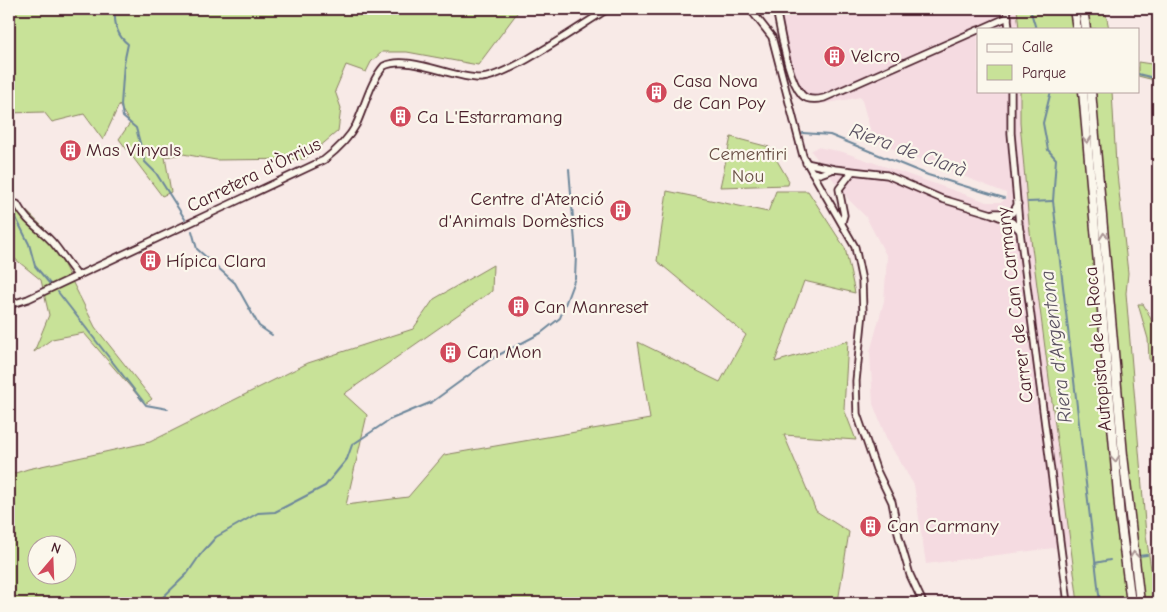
<svg xmlns="http://www.w3.org/2000/svg" width="1167" height="612" font-family="'Comic Neue',sans-serif">
<style>
.built{fill:#f5dbe1}
.green{fill:#c8e298;stroke:#898062;fill-rule:evenodd}
.lines{fill:none;stroke-linecap:round;stroke-linejoin:round}
.stream{stroke:#6d879b;stroke-width:2}
.minor-casing{stroke:#4a1f2b;stroke-width:9}
.highway-casing{stroke:#4a1f2b;stroke-width:11}
.minor{stroke:#fbf7ec;stroke-width:5.5}
.highway{stroke:#fbf7ec;stroke-width:8}
.oneway{stroke:#ab9695}
.labels{text-anchor:middle;dominant-baseline:central;stroke-width:4.5;stroke-linejoin:round;paint-order:stroke}
.poi-label{font-size:19px;fill:#4a1f2b;stroke:#fbf7ec;text-anchor:start}
.park-label{font-size:19px;fill:#6a5046;stroke:#fbf7ec}
.street-label{font-size:19px;fill:#4a1f2b;stroke:#fbf7ec}
.water-label{font-size:20px;font-style:italic;fill:#5c5363;stroke:#fbf7ec}
</style>
<rect width="100%" height="100%" fill="#f8eae7"/>
<filter id="ink" filterUnits="userSpaceOnUse"><feTurbulence type="fractalNoise" baseFrequency=".02" numOctaves="2"/><feDisplacementMap in="SourceGraphic" scale="10" xChannelSelector="R" yChannelSelector="G"/><feConvolveMatrix kernelMatrix="1 2 1 2 8 2 1 2 1" color-interpolation-filters="sRGB"/></filter>
<g filter="url(#ink)">
<polygon class="built" points="779,9 1017,9 1019,29 978,29 978,91 1020,91 1020,123 1029,224 1070,546 926,564 914,485 887,440 873,404 870,352 884,301 887,257 866,217 849,200 811,151 817,147 843,152 987,202 1002,202 1006,198 1006,193 881,144 872,136 861,97 822,104 814,104 796,98"/>
<g class="green">
<polygon points="9,9 520,9 478,65 407,52 382,52 371,62 366,72 346,65 335,91 341,108 338,131 305,159 216,160 183,154 165,157 171,192 162,196 119,139 130,123 119,105 103,140 84,114 52,122 44,112 9,113"/>
<polygon points="1017,9 1105,9 1109,29 1019,29"/>
<polygon points="1138,62 1158,65 1158,81 1138,76"/>
<polygon points="1020,91 1112,91 1116,165 1128,273 1126,293 1146,535 1156,603 1078,603 1029,224 1020,123"/>
<polygon points="731,137 769,147 789,181 788,185 720,187"/>
<polygon points="9,186 11,196 47,231 95,327 152,399 145,404 84,333 52,339 34,352 49,315 41,280 9,254 15,237 9,229"/>
<path d="M667,191l101,21 8,-21h32l37,57 10,45 -51,-12 -29,81 73,-21 -4,68 12,31 -72,-5 32,76 33,21 -11,70 3,1h-832v-128l19,-6 122,-27 158,-79 105,-34 21,-30 59,-34 -1,26 -148,103 23,21 -21,90 62,-8 36,-42 206,-36 -12,-77 82,40 26,-47 -89,-74zM38,544h30v30h-30z"/>
<path d="M1138,304h5c13,19 15,44 15,67l-9,-12 -1,-20z"/>
</g>
<g class="lines">
<g class="stream">
<path d="M115,9c-1,13 2,27 13,35l-4,19 -3,42 2,12 13,11 9,34 11,11 29,46"/>
<polyline points="1030,9 1036,29"/>
<polyline points="1138,74 1158,79"/>
<polyline points="1051,91 1043,123 1048,150 1056,159 1053,201 1100,603"/>
<polyline points="803,133 830,135 928,175 1004,198"/>
<polyline points="1028,202 1053,201"/>
<polyline points="9,204 29,244 35,266 50,284"/>
<polyline points="192,231 197,249 235,283 259,326 272,335"/>
<polyline points="58,292 146,405 168,409"/>
<polyline points="1138,556 1147,555"/>
<polyline points="1095,563 1110,560"/>
<polyline points="157,603 187,574 200,555 216,537 258,513 275,512 325,486 347,459 352,445 389,420 432,402 491,359 541,333 560,318 575,278 576,255 569,169"/>
</g>
<defs>
<g id="minor">
<polyline points="750,9 772,37 803,156 855,247 862,281 863,312 856,381 857,414 876,469 892,502 899,537 910,575 923,603"/>
<path d="M776,9c5,22 11,69 26,86 6,6 14,5 22,3l154,-68"/>
<polyline points="1007,9 1009,29"/>
<polyline points="981,29 1008,17"/>
<polyline points="1011,91 1011,133 1019,224 1068,603"/>
<polyline points="806,163 834,169 887,175 942,199 992,214 1012,222 1020,231"/>
<polyline points="812,172 820,174 834,169"/>
<path d="M17,204c11,21 24,24 37,40 9,11 15,22 24,32"/>
<polyline points="994,213 1012,213 1018,204"/>
<polyline points="842,222 844,215 839,189 852,172"/>
<path d="M9,305l19,-6 296,-139c13,-10 24,-20 32,-35 9,-19 14,-43 28,-59 25,-12 69,13 97,12 27,-1 100,-53 127,-69"/>
</g>
<g id="highway">
<polyline points="1074,9 1077,29"/>
<polyline points="1083,9 1086,29"/>
<polyline points="1083,91 1120,517 1131,603"/>
<polyline points="1091,91 1123,455 1140,603"/>
</g>
</defs>
<use href="#minor" class="minor-casing"/>
<use href="#highway" class="highway-casing"/>
<use href="#minor" class="minor"/>
<use href="#highway" class="highway"/>
</g>
<defs><path id="oneway-chevron" d="M-2-3.5L2.5 0L-2 3.5" fill="none" stroke-width="1.6" stroke-linecap="round" stroke-linejoin="round" transform="scale(1.25)"/></defs>
<g class="oneway">
<use href="#oneway-chevron" transform="translate(1087 140) rotate(85)"/>
<use href="#oneway-chevron" transform="translate(1104 236) rotate(-95)"/>
<use href="#oneway-chevron" transform="translate(1115 459) rotate(85)"/>
<use href="#oneway-chevron" transform="translate(1134 555) rotate(-97)"/>
</g>
</g>
<defs>
<symbol id="building-disc" viewBox="-11 -11 22 22"><circle r="9.5" fill="#d1495b" stroke="#fbf7ec"/><path d="M-4-6H4V6H1V3H-1V6H-4ZM-2.5-4.3h1.7v1.8h-1.7ZM.8-4.3h1.7v1.8H.8ZM-2.5-1h1.7V.8h-1.7ZM.8-1h1.7V.8H.8Z" fill="#fff"/></symbol>
</defs>
<g fill-rule="evenodd">
<use href="#building-disc" x="822" y="44" width="25" height="25"/>
<use href="#building-disc" x="644" y="80" width="25" height="25"/>
<use href="#building-disc" x="388" y="104" width="25" height="25"/>
<use href="#building-disc" x="58" y="138" width="25" height="25"/>
<use href="#building-disc" x="608" y="198" width="25" height="25"/>
<use href="#building-disc" x="138" y="248" width="25" height="25"/>
<use href="#building-disc" x="506" y="294" width="25" height="25"/>
<use href="#building-disc" x="438" y="340" width="25" height="25"/>
<use href="#building-disc" x="858" y="514" width="25" height="25"/>
</g>
<g class="labels">
<g class="poi-label">
<text x="851" y="56">Velcro</text>
<text x="673" y="81">Casa Nova<tspan x="673" dy="22">de Can Poy</tspan></text>
<text x="417" y="117">Ca L'Estarramang</text>
<text x="86" y="150">Mas Vinyals</text>
<text x="604" y="199" text-anchor="end">Centre d'Atenció<tspan x="604" dy="22">d'Animals Domèstics</tspan></text>
<text x="166" y="261">Hípica Clara</text>
<text x="534" y="307">Can Manreset</text>
<text x="467" y="352">Can Mon</text>
<text x="887" y="526">Can Carmany</text>
</g>
<g class="park-label">
<text x="748" y="154">Cementiri<tspan x="748" dy="22">Nou</tspan></text>
</g>
<g class="street-label">
<text transform="translate(254 175) rotate(-26)">Carretera d'Òrrius</text>
<text transform="translate(1015 305) rotate(-97)">Carrer de Can Carmany</text>
<text transform="translate(1098 349) rotate(-95)">Autopista de la Roca</text>
</g>
<g class="water-label">
<text transform="translate(908 150) rotate(20)">Riera de Clarà</text>
<text transform="translate(1056 347) rotate(-97)">Riera d'Argentona</text>
</g>
</g>
<rect width="1167" height="612" fill="none" stroke="#fbf7ec" stroke-width="30"/>
<rect x="15" y="15" width="1137" height="582" fill="none" stroke="#4a1f2b" stroke-width="2" filter="url(#ink)"/>
<rect x="977" y="28" width="162" height="65" fill="#fbf7ec" stroke="#b4a19f"/>
<rect x="987" y="44" width="25" height="8" fill="#fbf7ec" stroke="#b4a19f"/>
<text x="1022" y="52" font-size="15" fill="#4a1f2b">Calle</text>
<rect x="987" y="65" width="25" height="15" fill="#c8e298" stroke="#b4a19f"/>
<text x="1022" y="78" font-size="15" fill="#4a1f2b">Parque</text>
<g transform="translate(52 560) rotate(19)"><circle r="24" fill="#fbf7ec" stroke="#b4a19f"/>
<path d="M0-4L9 19L0 12L-9 19Z" fill="#d1495b"/>
<text y="-8" font-size="14" font-weight="bold" text-anchor="middle" fill="#4a1f2b">N</text>
</g>
</svg>
